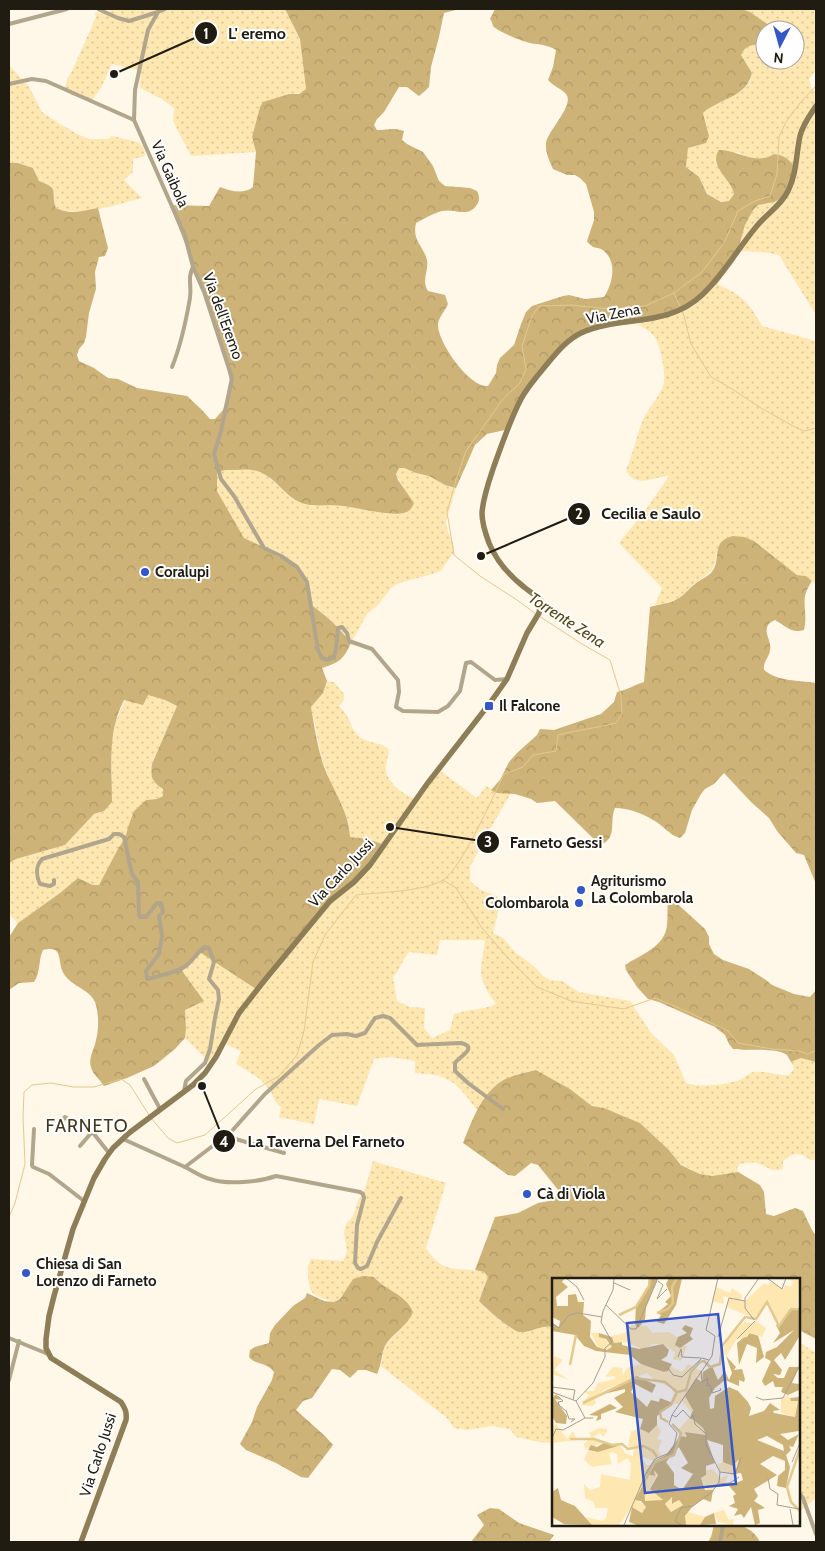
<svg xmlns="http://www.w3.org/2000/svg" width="825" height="1551" font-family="Cabin,sans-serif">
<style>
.grass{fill:url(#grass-dots);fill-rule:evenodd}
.forest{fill:url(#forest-crowns)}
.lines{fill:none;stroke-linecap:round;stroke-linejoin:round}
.stream{stroke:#e3c98d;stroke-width:1}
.street{stroke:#b1a68c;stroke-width:4}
.secondary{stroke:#8e7e58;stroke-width:5.5}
.poi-dot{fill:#3556c7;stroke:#fff;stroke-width:2}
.labels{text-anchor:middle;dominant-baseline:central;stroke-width:4;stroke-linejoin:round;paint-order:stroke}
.street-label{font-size:15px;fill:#211c12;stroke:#fff}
.poi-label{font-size:15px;font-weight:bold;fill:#211c12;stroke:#fff;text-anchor:start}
.water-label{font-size:16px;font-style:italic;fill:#5a4819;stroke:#fff}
.quarter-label{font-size:18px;letter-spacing:1px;fill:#413720;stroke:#fff}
.inset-river{fill:none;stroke:#e3c98d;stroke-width:2.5}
.inset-road{fill:none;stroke:#a69f92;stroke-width:1}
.view{fill:#3556c7;fill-opacity:0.15;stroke:#3556c7;stroke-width:2.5}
.inset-edge{fill:none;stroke:#211c12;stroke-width:2.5}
.leader{fill:none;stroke:#211c12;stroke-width:2}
.callout-dot{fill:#211c12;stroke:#fff;stroke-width:2}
.mark-label{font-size:15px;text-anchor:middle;font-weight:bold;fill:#fff}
.callout-label{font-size:16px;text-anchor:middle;font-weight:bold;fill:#211c12;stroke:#fff;stroke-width:4;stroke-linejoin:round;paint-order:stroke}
</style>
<defs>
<pattern id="grass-dots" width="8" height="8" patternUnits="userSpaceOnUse" patternTransform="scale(1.25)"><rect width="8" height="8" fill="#ffe7b2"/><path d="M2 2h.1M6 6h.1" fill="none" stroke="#dac698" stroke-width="1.8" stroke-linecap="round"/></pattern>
<pattern id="forest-crowns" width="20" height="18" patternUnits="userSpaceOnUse" patternTransform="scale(1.25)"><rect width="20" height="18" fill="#cdb378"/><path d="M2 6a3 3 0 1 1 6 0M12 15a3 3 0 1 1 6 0" fill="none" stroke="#b09967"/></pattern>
</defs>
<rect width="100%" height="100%" fill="#fff7e7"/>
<g class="grass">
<path d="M112,9h173l15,30 6,50c-10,7 -10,3 -20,6 -10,3 -18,6 -26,12l-8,30 4,15 -65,4 -18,-35 1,-13 -12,-9 -22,-11 1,-17 -29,-7 -11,24 -9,12 -21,-5 -6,-7 2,-8 6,-11 23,-52 -1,-5 12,2z"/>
<path d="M742,9h74v61l-7,9 3,11 4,1v224l-37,-60 -17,-3 -25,-1c4,-12 9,-39 20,-46 5,-2 12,-2 17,-3l-5,-44 -17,1 -15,-7 -22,9c5,9 17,25 19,33l-5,7c-22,3 -21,-10 -30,-23 -3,-4 -9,-8 -13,-11l2,-19 8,-3 12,-15 -5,-17 12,-9 10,-4 25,-19 2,-8 -11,-18c5,-11 13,-10 24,-11v16h30v-30h-19l-26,-18z"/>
<path d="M9,65l20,22 13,25 7,5 28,17 12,5h19l4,-3 26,6 6,6 1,8 -12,3v13l-9,8 18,18c-24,6 -64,20 -86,10 -6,-17 5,-19 -17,-27l-6,-13 -15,-5h-9z"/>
<path d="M717,284c25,11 32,18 45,42l54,15v243l-10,-8 -9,-1 -32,-25 -48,-1c-1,25 -9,23 -25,37 -3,2 -5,6 -8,8 -8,7 -18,9 -29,11l7,-17 -43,-45 28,-35 22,-32c-16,1 -34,13 -43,-6 7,-16 10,-32 16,-48 5,-13 16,-23 21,-36 4,-10 -3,-44 -10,-51 -5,-5 -11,-8 -16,-11l15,-3 50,-24z"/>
<path d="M399,468h5l12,5 13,3 16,9 11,3 -10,34 2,10 6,14v6l-4,6 -5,6 -3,6 -6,3 -37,10 -7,4 -14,18 -11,9 -16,29 -7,-10 -21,-20 -13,-9 -28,-45 -11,-6 -8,-6 -19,-9 -27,-47v-18l6,-4c12,1 27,-2 38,3 15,7 24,26 43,32 11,3 26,0 38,2 21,2 43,9 65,7l-4,-26 -7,-13z"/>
<path d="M327,681l7,1 10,12v6l-5,6c3,3 6,6 8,10 5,9 6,17 16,23 9,5 19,3 26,11 -1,8 -5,19 -2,25 5,11 17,20 28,24l24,-29 38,28 9,-12 11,7h14l-22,38 -19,36v14l11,9 16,6 3,8 -7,29 10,5 13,15 19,14 8,9 7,4 12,1 17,11 51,9 21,32 23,22 12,28c16,5 35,2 51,-2 7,-2 10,-8 17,-9 12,-2 24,5 35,3l5,-6 -3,-7 10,-4 15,4v98h-6c-10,-9 -18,-7 -27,1v8c-10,3 -14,-1 -23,-5 -6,-3 -13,-1 -20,0l-3,4 1,4 -26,4 -12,-2 -18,-9 -13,-15 -29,-27 -36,-15 -12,-2 -22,-17 -34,-19c-28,6 -45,14 -59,40 -8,-10 -18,-26 -31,-31 -9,-5 -21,-5 -31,-6v-12l-24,-4 -17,2 -17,47 -38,-7 -5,25 -35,-7 2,-10c-8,-6 -6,-9 -11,-16 -8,-13 -21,-19 -34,-27l5,-13 -18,-8 -13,20 -25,-25 1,-9 -5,-58 20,-18 20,11 137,-126 -8,-1 -1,-9 -27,-68 -11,-53 12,-14zM440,940h45c-4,34 -10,34 11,64 -13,6 -28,5 -42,10l-4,16 -18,8 -8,-10 1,-20 -15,-1 -13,-6 -4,-24c8,-8 9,-17 16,-25l28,3z"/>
<path d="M148,695l17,5 12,6 -25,58c-2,13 1,18 11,25v7l-6,3 -11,1 -47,85h-6l-15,-7 -18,15 -42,30 -9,-9v-51l7,-4 49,-14 29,-31 10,-3 8,-34 -1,-29 5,-27 9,-21z"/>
<path d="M373,1161l73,22 -20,65c19,29 29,17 58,24l4,5 -9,24 5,6 30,23 5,2 33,-6 2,1v116l-15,-1 -23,-5 -6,-8 -19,-3 -24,4 -13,-2 -7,-10 -66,-52 3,-17 11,-16 15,-14 -34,-40h-23l-13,20 -6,3c-20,-7 -25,-5 -26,-28 0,-6 0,-10 3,-15l32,2 4,-9 -3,-20 2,-8 7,-8 6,-17 6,-10z"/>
<polygon points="799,1342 816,1353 816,1498 799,1512"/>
</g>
<g class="forest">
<path d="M285,9h175l-16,4 -5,24 -8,30 -2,20 -4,4 -6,5 -12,-9h-8l-15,25 -7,7 -3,6 3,5c11,0 16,-3 27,1l-2,9 5,4 16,8 10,14 6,15 6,5 25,2 7,3c3,6 3,10 -1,15 -9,12 -22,2 -34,5 -6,1 -21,9 -26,12 -4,18 7,22 11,37 2,11 -6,20 1,31l17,4 3,9c-3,7 -10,14 -10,21 0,18 32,63 50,61l8,-13 1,-8 3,-7 14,-13 7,-21 5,-12 6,-6 31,-10 6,-1 16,4 19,-2c8,-12 14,-34 0,-46 -3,-3 -7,-3 -11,-4 -1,-1 -6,-5 -6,-6l7,-21v-8l-8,-28 -6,-6 -5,-3h-8l-14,-6c-4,-8 -8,-18 -7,-26 2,-13 29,-38 20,-49 -4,-5 -13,-8 -18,-14l5,-13 3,-17c-10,-6 -16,-5 -26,-7 -8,-2 -32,-11 -37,-17 0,-1 -2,-7 -3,-7l5,-10h247l8,3 26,18h-11v14c-11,1 -19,0 -24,11l11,18c-6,25 -32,25 -49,40l6,23 -3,7 -18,5 -2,19 13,10 8,17 14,8 8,-1 5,-7c-3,-15 -26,-28 -15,-44 19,0 37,16 55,4 12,2 15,5 22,15l-12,28 -10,5 -16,3 -5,5 -8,15 -10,35 -18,24 -15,13 -25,17 -12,4 -13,3 -52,7 -31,10 -51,66 -13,26 -18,4 -12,11 -19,43 -11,-3 -16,-9 -13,-3 -12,-5h-5l-3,6 2,6 16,23c-2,5 -5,9 -10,10 -16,3 -44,-5 -61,-7 -12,-2 -27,1 -38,-2 -19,-5 -27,-24 -43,-31 -8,-4 -18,-4 -27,-3 -7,0 -11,-1 -18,3v18l27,47 19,9 8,6 23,12 8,11 5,11 3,17c16,11 30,24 41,39 -8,17 -11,19 -29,25l5,13 -4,12 -12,14c3,18 6,37 11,54 8,25 27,49 28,76l18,2 14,5 -17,24 -26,26 -83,95 -55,-36 -19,18 22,30 -19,9 1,19 -1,9 -10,11 -21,17 -27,12 -23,8c-3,-5 -10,-11 -12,-16 -5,-11 2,-19 4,-30 3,-12 3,-26 -1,-38 -6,-14 -27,-16 -33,-32 -4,-12 0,-25 -19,-20 -5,10 -2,22 -9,32l-15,1 -10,7v-53l9,-14 42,-30 18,-15 15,7h6l20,-38 6,-8 3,-12 6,-16 12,-11 11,-1 6,-3v-7c-11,-7 -13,-12 -11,-25l25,-58 -12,-6 -17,-5 -5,10 -19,-5c-17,33 -12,66 -12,102l-8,9 -10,3 -29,31 -49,14 -7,4v-700h9l15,5 6,13c22,8 11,10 17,27 14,7 27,3 42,0l10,40 -3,8 -6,1 -4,15 1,17 -7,24 -3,24 -2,6 -5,6 -2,6 2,6 15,7 14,10 10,1 19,9 50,8 14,13 9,10h5l8,-9 8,-25 -4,-17 -26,-83 -31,-80 39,1 11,-19c11,4 23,8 33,0l3,-35 -4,-15 8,-30 3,-5 26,-8h10l7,-5 -6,-50z"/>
<path d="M733,536l11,1 10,4 43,34 9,1 6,5c-14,20 -3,29 -8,49 -13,4 -18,-4 -29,-10 -4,2 -7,3 -8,8 -2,7 5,14 3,23 -2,8 -7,11 -6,19 15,12 34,10 52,13v201l-12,-29 -8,-2 -19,-22 -8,-13 -18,-16 -27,-29 -10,11 -9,5 -4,5 -9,16 -7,23 -5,5c-11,-3 -17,-13 -27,-18 -11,-7 -25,-12 -38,-12 -6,13 3,31 -15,37l-45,-44 -18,2 -6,-4 -16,-5 -18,-1 -6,-3 9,-10 9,-18 8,-9 20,-18 3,-6 14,1 47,-16 13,-12 3,-10c10,-2 17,-7 27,-10l6,-75c9,-3 19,-3 27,-8 7,-3 11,-10 18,-15 4,-4 12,-7 16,-11 12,-14 -2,-31 22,-37z"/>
<path d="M672,899l33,30 4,8v7l5,10 9,6 26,9 17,11 6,5 22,9 16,3 6,-7v72l-15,-4 -10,4c-1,-2 -3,-5 -4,-7 -11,-8 -41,-4 -54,-6l-4,-5 -4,-9 -10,-8 -56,-25 -11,-3 -11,-12 -11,-17 -1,-5c15,-10 40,-18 42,-40 1,-8 0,-16 1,-24z"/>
<path d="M536,1070l34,19 22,17 12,2 36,15 29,27 12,15 8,4 11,5 12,2 26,-4 22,13 4,7 2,22 8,2 21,-8 8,3 9,19 4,6v103l-17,-9v-50h-245v47c-12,-3 -23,6 -35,5 -7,-1 -35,-25 -40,-31l9,-24 -4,-5 -9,-2 20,-53 23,-4 20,-10 11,-2 6,-3 4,-7 -21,-26 -7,-2 -16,13 -7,-1 -45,-32c9,-22 18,-49 39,-62 10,-6 22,-8 34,-11z"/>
<path d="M363,1276l11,1c12,14 32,17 39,35 -5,14 -21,21 -28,34 -4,9 -3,18 -8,28l-11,-4h-8l-8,8 -10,-8 -8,-1 -20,29 -9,3 -7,9 29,26 8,9 -25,33 -7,-1 -25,-14 -30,-13 -6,-6 12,-22 5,-15 15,-27 2,-8c-9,-11 -17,-6 -25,-15l1,-7 5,-3 14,-4 1,-10 5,-8 18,-19 12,-8 2,-5 17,8 10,1 6,-3 13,-20z"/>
<polygon points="490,1508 499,1509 519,1523 554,1535 549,1542 471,1542 484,1525 477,1515"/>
<path d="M714,1525c18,0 34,-3 45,15v2h-51l3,-5z"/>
</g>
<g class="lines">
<g class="stream">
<polyline points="674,293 680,306"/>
<polyline points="683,312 691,344 711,377 732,389 761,408 793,426 804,431 816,428"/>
<polyline points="536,614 517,600 480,576 454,555 447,512 456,480 466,451 503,399 520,383 526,369 522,346 532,316 539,306 571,305 608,309 645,306 674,293 702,272 724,243 738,211 755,201 770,196 777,174 779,137 786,122 800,103 816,86"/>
<polyline points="443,880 456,888 482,928 507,957 537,987 571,1001 624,1009 655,998 688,1012 728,1031 738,1043 772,1049 799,1051 808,1054 816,1051"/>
<path d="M151,1118l17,20 9,5 28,-8 51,-46 23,-13 18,-21 7,-24 9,-69 12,-27 31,-40c23,-3 67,-3 87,-15 18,-11 50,-83 61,-106l19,-7 10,-12 23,-4 2,-16c19,-5 39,-7 58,-12l6,-9 -1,-18 -11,-36 -28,-16 -43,-28"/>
<polyline points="9,1217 15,1203 25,1164 23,1117 24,1092 32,1085 51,1083 73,1087 94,1087 121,1079 130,1085 149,1115"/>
</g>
<g class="street">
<polyline points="98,9 118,18 129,21 158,12"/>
<polyline points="165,9 158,12 148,30 135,90 134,120 185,236 193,267 204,292 232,378 221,431 214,454 221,479 234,496 264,548 281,556 297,567 307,582 318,650 322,658 328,660 334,657 336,649 338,628 342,627 347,633 349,641 372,649 398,680 399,692 396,707 403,711 438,712 448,706 460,691 466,663 471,662 495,680 507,679"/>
<polyline points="9,24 67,9"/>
<polyline points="9,84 32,79 46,81 134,120"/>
<path d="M172,367c9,-22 14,-46 18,-69 2,-13 -3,-19 3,-31"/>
<path d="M54,880v4l-4,2 -10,-2c-4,-9 -5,-17 2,-25l67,-20 5,-5h5l5,3 8,37 6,8 1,32 1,3h6l11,-14h4l2,9 -4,4 3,20 -3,18 -13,17 1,8c12,-3 33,-7 41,-15 6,-5 10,-12 16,-17l5,1 5,14 -5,17 9,11 1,9 -4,19 -5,31 -5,14 -19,18 -2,10"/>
<polyline points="144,1079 159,1107"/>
<polyline points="56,1128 65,1117 76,1124 82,1119 109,1153"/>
<polyline points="34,1129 32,1165 33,1167 49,1174 84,1201"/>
<polyline points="225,1136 284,1153"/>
<path d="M123,1139l62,28 46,-35 34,-38 54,-49 13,-10 15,-1 9,2 9,-3 10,-15 8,-2 7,2 27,27 44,-2c18,4 -2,14 -6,20v8l13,12 35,26"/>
<polyline points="80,1146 92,1132"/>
<path d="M185,1167c8,4 16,10 25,12 17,6 49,3 66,-3l84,16 3,2 1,4 -7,27 -2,38 3,5 3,1 6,-3 10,-24 24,-44"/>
<polyline points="9,1338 48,1354"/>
<polyline points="9,1380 19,1341"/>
<polyline points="799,1493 803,1498 816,1534"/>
<polyline points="720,1542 723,1525"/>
</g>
<path class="secondary" d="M81,1542l45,-122c1,-8 -1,-12 -5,-18l-70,-44 -5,-10v-9l3,-23 5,-20 19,-67 21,-51 11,-19 8,-11 16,-15 64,-48 12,-12 11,-16 23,-44 25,-32 66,-80 24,-19 16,-17 57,-81 63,-81 17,-24 20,-46 12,-20 2,-12c-5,-6 -11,-9 -17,-14 -14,-11 -28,-27 -35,-44 -3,-8 -7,-21 -7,-30 1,-16 7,-32 12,-47 8,-22 16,-46 27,-67 7,-13 18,-25 27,-36 10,-12 19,-23 33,-30 40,-18 86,-5 121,-38 21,-20 35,-45 54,-68 10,-13 25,-21 32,-36 9,-18 8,-37 12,-55 3,-12 10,-21 16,-30"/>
</g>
<g class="poi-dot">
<circle cx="145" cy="572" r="5"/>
<rect x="484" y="701" width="10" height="10" rx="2.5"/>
<circle cx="581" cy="890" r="5"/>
<circle cx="579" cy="903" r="5"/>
<circle cx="527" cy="1194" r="5"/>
<circle cx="26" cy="1273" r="5"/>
</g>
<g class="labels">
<g class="street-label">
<text transform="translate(170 174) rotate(66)">Via Gaibola</text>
<text transform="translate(613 314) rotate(-11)">Via Zena</text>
<text transform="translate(223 316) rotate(70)">Via dell'Eremo</text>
<text transform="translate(341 873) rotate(-47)">Via Carlo Jussi</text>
<text transform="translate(98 1455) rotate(-72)">Via Carlo Jussi</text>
</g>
<g class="poi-label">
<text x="155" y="572">Coralupi</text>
<text x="499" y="706">Il Falcone</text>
<text x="591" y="881">Agriturismo<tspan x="591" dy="17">La Colombarola</tspan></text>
<text x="569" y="903" text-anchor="end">Colombarola</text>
<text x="537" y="1194">Cà di Viola</text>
<text x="36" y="1264">Chiesa di San<tspan x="36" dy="17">Lorenzo di Farneto</tspan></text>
</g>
<g class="water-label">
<text transform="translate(567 620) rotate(33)">Torrente Zena</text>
</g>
<g class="quarter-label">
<text x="87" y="1126">FARNETO</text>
</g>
</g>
<g transform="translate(552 1278)">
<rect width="248" height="248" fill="#fff7e7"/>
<path d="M235,0h12l-1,29 -9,1 -8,14h-3l-10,-21 -14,17 -28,-11 3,-9 16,3 19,-18 4,2 3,-4 12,8 2,-4 6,2 2,-5zM80,47l15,1 5,7 17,-1 9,6 -2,8h11l-6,15 -8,-2 2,-7 -12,-8h-10l-11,5 -16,-7 -12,1 -2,-7 13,-3zM39,55h8l13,14 -5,3 -9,-3zM2,78l9,4 -9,10 15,10 -17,-6zM92,85l21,10 6,-6 11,5 6,-8 15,8 2,7 -9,-1 -11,18 7,8v9l-10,-12 -3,3 -9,-1 4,-10 -3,-6 -16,-6 -8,-8 -43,17 -10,8 2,5 -4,3 -11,-1 8,-10 -6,-4h11l4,-8 17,-4 -1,-3 -9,1 8,-10 9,1 1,7 4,-7zM236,117l3,6 7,-1 -3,17 -14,-4v-14zM138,139l13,11 3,7 -20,-3 1,5 -7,-1 -1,-7zM4,146l11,15 6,-8 4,9 -25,3v-17zM105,147l4,6 -4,8 5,1 -4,10 4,6 -8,5 -14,-5 7,9h5l-2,10 5,1 -1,-6 4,3 -8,15 12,9v4h-17l-1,-18 -7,17 9,6 -3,7 -11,-6 -13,18h-27l-6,-8 16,4 4,-3 2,-10h-13l-1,-6 -9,-4 -1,-14 6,6 10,-3 1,-13 29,6 1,-17 -4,-5 -9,6 -1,-10 -5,-2 -3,2 3,10 -20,3 -8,-7 4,-9 12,1 19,-8 7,10 7,2 1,-8 -6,-3 3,-14 7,-2 12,4zM47,150l8,1v3l-4,5 -3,-4 -7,4 12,5 -20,7 -1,-5 7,-7 -2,-4zM187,181l-4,15 3,3 -19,-7 -1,-6 8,-3 7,5zM161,191l7,9 8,-3 -3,8 -17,9 -7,-14 5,-2v-6zM120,219l1,8 6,-5 4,5 -12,7 -6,-7zM172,232l5,10 5,-1 -1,6 -15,-3 -4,-9zM136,234l17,5 -5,8h-14l-2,-5z" fill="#ffe7b2"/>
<path d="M0,0h13l-3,4 6,5 -12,10 1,9h11v-11l8,-1 2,8h6l-1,13 8,6 -1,16 7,10 10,3 5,-3 -6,-8 -7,-2v-4l13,4 2,6 8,-1v3l17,4 24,-5 6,6 -2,6 -6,4 11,4 -4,7 -4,1 -23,-8 -11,-9 -34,-4 -12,-5 -9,-11 -23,-4v-8l7,4 1,-6 -8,-4zM106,0l-12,29 -1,13 -7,8 -3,-4 1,-19 12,-18 1,-8zM117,0h13l-6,27 -12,19 -7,-2 4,-7 -4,-2 11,-9 -3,-2 6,-6 -5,-12zM247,30v29l-14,23 -4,-7 -7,7 8,10 -2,5 -7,-1 5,4h6l5,-11h10l-7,16 7,1v6l-11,5 -7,-3 2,-5h-8l-2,-6 -8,5 -3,-5 9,-20 -6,-3 1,-6 11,-5 17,-17 -21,13 7,-10 -4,-8 6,-2 7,-14zM133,47l8,3 -3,8 3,3 -13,9 -5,-3 3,-8 9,-4 -5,-4zM197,55l9,2 6,22 -8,6 1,-15 -10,-4 -8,21 -2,-22zM174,78l10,11 -2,3 8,-1 3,10 -1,3 -5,-2v6l-14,-6 -10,8 -6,10 1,11 4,-1 1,-12 14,-9 9,4 10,11 3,6 -2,8 15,-5 6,-8 10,7 -7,1 1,2 21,4 3,-16h-7l-1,-3 9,-1v34l-19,3 8,6 11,-6 -6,13 -4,-1 2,4 -5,5 4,12 -4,21 -9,-2 1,-10 7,-6v-9l-12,-5 -13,8 17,11 -23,14 4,7 -4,5 11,7 -7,2 2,13 -5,2 -4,-18 -7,11 -3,-4 -7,2 4,-7 -9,-3 6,-3 -2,-7 3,-2 -7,-8 14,-6 -2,-7 -6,1 4,-15 -6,7 -10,-4v-17l-16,-5 8,23 -9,3v9l-5,3 4,12h8l-2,12 -8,-3 -10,7 -8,10 1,9h-49l-8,-3 3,-15 10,6 4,-6 -5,-6 -6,-1 9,-17 1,18 18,-1 -13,-11 8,-14 -4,-5 1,6 -9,-2 8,-13 12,-6 14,-19 7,1 -2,-5 21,3 -3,-7 -13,-11 3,-7 -8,-14 11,-18 6,4 1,-10 9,-6 6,14 7,-9 4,9 3,-7zM215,158l16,9 1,6 -27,-11zM127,169l9,16 -7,5 12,6 -11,16 -8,-5v-12l-8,-11zM120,219v7l7,-4 4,5 -12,7 -6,-8zM85,98l19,9 -4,8 -17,-9 -4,8 16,15 4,-7 8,2 1,-4 13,5 -16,13v9l-8,8 -9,-4 3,-10 -28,-7 8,-5 -9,-9 11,-6v-3l-26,6zM4,116l5,6 -6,-1 12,17 -1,8 -10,-1 -4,-7v-17zM58,126l7,4 -16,6v5l-5,2 2,-5 -9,-1zM53,164l13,4 -20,6 -10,-2 3,-5 6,2zM6,210l3,12 14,6 17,19 -28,-1 -12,-7v-25zM162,235l2,11 -16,1 5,-8z" fill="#cdb378" fill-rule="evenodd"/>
<path d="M164,9l14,6 2,-5 10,7 -1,6 -18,-5 1,8 -12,-3zM204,43l10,7 -4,9 -13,-4 3,-10z" fill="#ffe7b2"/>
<path d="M193,44l7,1v7l-5,7 -10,2 -11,17 -4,-5 7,-14z" fill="#ffe7b2"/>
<path class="inset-river" d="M105,35l11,-4 5,-6 -1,-16 5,-9M67,37l17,-8 13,-21 1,-8M18,87l6,-30M31,125l52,-25 30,4 12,10M116,144l-7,-4 -1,-6 11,-7 6,-13 9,-2 5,-18 9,-10 4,-1 6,6 10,-3 2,-18 23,-29 11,2 11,-17 12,24 12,-17h9M18,161h24l18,6 10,-1 6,5 15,-3 10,5 4,6M248,171l-13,38 4,15 9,9M90,208l13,-24 19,-7 7,-22 -9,-9"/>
<path class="inset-road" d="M14,0l11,9 7,13M215,0l15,11 4,-11M106,3l5,4 -6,14 10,-10M62,5l16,7M54,27l25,24h5l22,-51M202,42l-9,-12v-10l14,-20M0,45l7,5 10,-13 9,-2 24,4M166,59l11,-39 16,3M185,61l18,-18M126,79l3,-8 1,8 19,1M116,90l5,7 9,2 20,-19 7,2M149,93l1,11 6,-4 -1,8 3,-1 2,8 9,-3 -1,-2M0,109l23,3 -2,10M0,114l24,9 9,17h8M6,118l5,5 -5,1 1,3 7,6M204,119l7,3 20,-2 17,-33M24,123l17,-18 12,-26v-9l7,-6 -11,-20 2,-11 10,-21 1,-12M14,132l3,9h6l-4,3M120,137l4,2 7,-7 8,9 2,-4 2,9 11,10v11l14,27 15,2 6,-16M0,160l4,-9 7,1 22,-12M240,184l8,-19M216,200l2,11 8,5 -1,11 22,4M167,206l11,-1 9,-6M238,231l3,16M72,247l23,-54 8,-12 14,-6 5,-7 3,-13 -8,-9 3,-9 40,-59 3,-20 -9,-6 12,-52M130,247l-7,-4 6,-13 12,-2 19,-14 7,-10 1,-10"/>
<path class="view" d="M166,36l18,170 -91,9 -18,-170z"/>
<rect width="248" height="248" class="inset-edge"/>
</g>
<path class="leader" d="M114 74L206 33M481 556L579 514M390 827L488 842M202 1086L224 1141"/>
<g class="callout-dot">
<circle cx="114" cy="74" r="5"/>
<circle cx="481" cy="556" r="5"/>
<circle cx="390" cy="827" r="5"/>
<circle cx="202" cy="1086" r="5"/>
<circle cx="206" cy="33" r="12"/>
<circle cx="579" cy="514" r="12"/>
<circle cx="488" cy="842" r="12"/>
<circle cx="224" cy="1141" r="12"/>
</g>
<g class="mark-label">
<text x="206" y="39">1</text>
<text x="579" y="519">2</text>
<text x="488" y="847">3</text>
<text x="224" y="1147">4</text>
</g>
<g class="callout-label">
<text x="257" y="39">L' eremo</text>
<text x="651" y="519">Cecilia e Saulo</text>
<text x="556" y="848">Farneto Gessi</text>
<text x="326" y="1147">La Taverna Del Farneto</text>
</g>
<rect width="825" height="1551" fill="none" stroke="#211c12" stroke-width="20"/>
<g transform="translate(780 45) rotate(186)"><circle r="24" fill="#ffffff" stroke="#a6a4a0"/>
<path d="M0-4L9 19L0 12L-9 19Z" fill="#3556c7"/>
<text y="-8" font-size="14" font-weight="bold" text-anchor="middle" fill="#211c12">N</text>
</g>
</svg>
